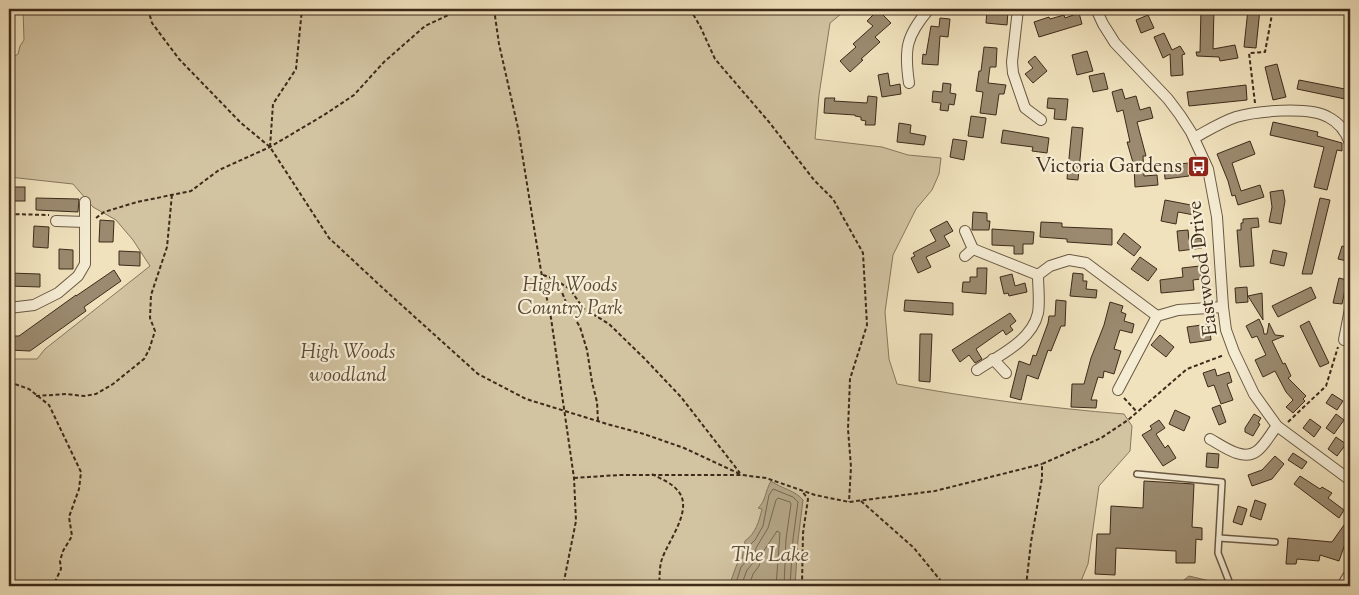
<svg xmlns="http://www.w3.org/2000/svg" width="1359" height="595" font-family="'Sorts Mill Goudy',serif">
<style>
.green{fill:#d2c3a1;stroke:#88775e}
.water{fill:#b3a486;stroke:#84745b}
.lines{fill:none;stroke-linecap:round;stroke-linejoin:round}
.shore{stroke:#786850;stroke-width:1}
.building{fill:#9b8a6f;stroke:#3e2b1a}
.lane-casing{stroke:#6a5943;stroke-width:8}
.street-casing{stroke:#6a5943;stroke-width:12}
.path{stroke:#3e2b1a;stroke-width:2;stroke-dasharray:4 2.5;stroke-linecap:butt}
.lane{stroke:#f5ecd4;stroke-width:5}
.street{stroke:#f5ecd4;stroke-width:10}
.labels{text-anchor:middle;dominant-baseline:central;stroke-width:4.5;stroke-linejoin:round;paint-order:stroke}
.poi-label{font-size:20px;fill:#3e2b1a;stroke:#f5ecd4;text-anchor:end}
.street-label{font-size:20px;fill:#3e2b1a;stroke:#f5ecd4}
.park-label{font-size:20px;font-style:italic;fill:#5c4935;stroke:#f5ecd4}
.water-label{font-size:21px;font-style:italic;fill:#614f3a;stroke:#f5ecd4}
</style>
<rect width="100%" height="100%" fill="#f0e2bd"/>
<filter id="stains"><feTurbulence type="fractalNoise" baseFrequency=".004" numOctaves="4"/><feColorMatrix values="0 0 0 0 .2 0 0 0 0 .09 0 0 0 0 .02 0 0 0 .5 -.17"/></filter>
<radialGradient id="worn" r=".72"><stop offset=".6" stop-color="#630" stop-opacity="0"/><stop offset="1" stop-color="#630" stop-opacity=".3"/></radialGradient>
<path class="green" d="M23,9h824l-17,14 -11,72 -4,44 67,8 26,8 33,3 -2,16 -7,16 -16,19 -23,46 -8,57 4,47 8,25c75,14 151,24 227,30l8,12 -2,25 -31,35 -11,78 -9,22h-1070v-227h28l8,-10 105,-83 -17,-26 -17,-20 -23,-13 -20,-23 -64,-7v-117l9,-6 2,-8 4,-6z"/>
<g class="water">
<path d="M771,481c11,8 24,9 32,19l-5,40 -3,46h-66l8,-22 5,-5 3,-18c11,-8 14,-20 17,-32l-4,-1c8,-7 7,-17 13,-27z"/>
<polygon points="1189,576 1210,581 1210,586 1176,586"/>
</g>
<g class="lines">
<g class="shore">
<polyline points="735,586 741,567 747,560 750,545 755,540 763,526 769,495 773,489 793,497 798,502 793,539 790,586"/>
<polyline points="741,586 747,570 753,563 756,548 768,528 776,500 778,498 790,502 791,504 786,539 784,586"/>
<polyline points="749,586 753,574 759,566 763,552 777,531 780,533 776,586"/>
</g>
</g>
<g class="building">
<polygon points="987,9 1008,11 1007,25 986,23"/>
<polygon points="1201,9 1214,9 1213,49 1235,45 1238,58 1220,61 1219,57 1197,56 1196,52 1200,52"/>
<polygon points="1248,9 1260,9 1256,48 1244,47"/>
<polygon points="878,10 891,23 875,37 880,42 861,59 863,60 850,72 840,61 856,47 853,44 873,26 867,21"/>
<polygon points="1079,13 1082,24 1039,37 1034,22 1049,17 1050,19 1064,15 1065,18"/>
<polygon points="1148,15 1154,28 1141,33 1136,20"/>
<polygon points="940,18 950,19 948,37 940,36 938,65 922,64 923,54 926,55 931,26 939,27"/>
<polygon points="1164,33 1172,50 1180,46 1185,54 1182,55 1183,75 1171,76 1170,54 1163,58 1154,37"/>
<polygon points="984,47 997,48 996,67 990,67 988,83 1006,85 1004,94 999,94 996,115 980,113 983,92 976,91 979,71 981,71"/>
<polygon points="1087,51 1093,71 1077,75 1072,55"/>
<polygon points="1035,56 1047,71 1033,83 1025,74 1033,68 1028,62"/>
<polygon points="1277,64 1286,97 1273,100 1265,67"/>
<polygon points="888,73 890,86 900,84 901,94 882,97 878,75"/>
<polygon points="1104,73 1108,89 1093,92 1089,76"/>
<polygon points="1299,80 1350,90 1350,100 1297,89"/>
<polygon points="943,83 951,84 950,93 956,94 954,105 949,104 948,111 940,110 941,103 932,102 933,91 942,92"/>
<polygon points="1246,85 1247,100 1189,106 1187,92"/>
<polygon points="1122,89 1125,99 1136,96 1140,110 1150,107 1153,118 1137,122 1146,156 1143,156 1144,176 1157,175 1158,185 1135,187 1134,166 1127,142 1130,142 1123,110 1117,112 1112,92"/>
<polygon points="868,96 877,97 875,125 865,125 866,121 861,120 861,117 855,116 855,115 824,113 825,98 835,98 834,101 867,103"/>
<polygon points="1048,98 1068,99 1066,120 1054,119 1055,109 1047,108"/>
<polygon points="971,116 986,118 983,138 968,136"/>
<polygon points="1273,122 1318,132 1317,136 1342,143 1342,151 1337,150 1327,190 1314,187 1324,147 1270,135"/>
<polygon points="899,123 911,125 910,133 926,136 924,145 897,142"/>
<polygon points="1072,127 1083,128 1078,180 1067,179"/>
<polygon points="1003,130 1049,138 1047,153 1032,151 1033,147 1001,143"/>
<polygon points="953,139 967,141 964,160 950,157"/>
<polygon points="1250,141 1255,154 1232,163 1241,191 1260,185 1264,197 1238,205 1235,195 1232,196 1228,181 1217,154"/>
<polygon points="1188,163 1189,176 1165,179 1164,166"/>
<rect x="9" y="187" width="16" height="14"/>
<polygon points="1283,190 1285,201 1281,224 1269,222 1272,207 1270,192"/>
<polygon points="36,198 79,199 78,212 36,210"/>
<polygon points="1320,198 1330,200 1312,274 1302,274"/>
<polygon points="1165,200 1196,206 1194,215 1178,212 1176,224 1161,221"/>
<polygon points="973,212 987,213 987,221 990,221 989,230 972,230"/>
<polygon points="1258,218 1259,227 1251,228 1254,266 1240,267 1237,230 1241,230 1241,223 1243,223 1243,219"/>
<polygon points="100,220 114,221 113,242 99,242"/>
<polygon points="947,221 953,231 944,236 950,246 926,257 931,267 918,273 911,258 915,256 913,253 936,241 930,230"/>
<polygon points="1041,222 1062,223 1062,227 1112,229 1112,245 1067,242 1067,239 1040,237"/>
<polygon points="34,226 49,227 48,248 33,247"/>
<polygon points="992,229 1034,232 1033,244 1023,244 1023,254 1014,254 1014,246 992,245"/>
<polygon points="1188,230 1189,240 1201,238 1202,248 1179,251 1177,231"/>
<polygon points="1124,233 1141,247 1134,256 1117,243"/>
<polygon points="1342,246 1350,248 1347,261 1338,259"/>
<polygon points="59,249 73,250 73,269 59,269"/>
<polygon points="1273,250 1287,253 1284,266 1270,263"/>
<polygon points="119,251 140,252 140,266 119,265"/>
<polygon points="1140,257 1157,269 1148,281 1131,269"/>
<polygon points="1200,266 1201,279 1193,280 1194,290 1161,293 1160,280 1183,277 1182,268"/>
<polygon points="977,268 987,268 986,294 962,292 963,282 970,282 970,277 977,277"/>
<polygon points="114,270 121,281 84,307 86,311 30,351 9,350 9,336 19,336 76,295 76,296"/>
<polygon points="9,273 40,274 40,287 9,286"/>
<polygon points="1073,273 1083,274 1083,281 1087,281 1086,289 1097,290 1096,298 1070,296"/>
<polygon points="1012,274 1015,286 1025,283 1027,292 1009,296 1008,293 1004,294 1000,277"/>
<polygon points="1339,278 1347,280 1342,304 1333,303"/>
<polygon points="1247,287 1248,302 1236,303 1235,288"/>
<polygon points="1311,287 1316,298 1278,317 1272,306"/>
<polygon points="1262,293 1263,320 1248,296"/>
<polygon points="905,300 953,303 953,315 904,311"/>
<polygon points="1056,300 1066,301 1065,326 1061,326 1051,351 1048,350 1038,379 1027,375 1021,400 1010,397 1019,361 1030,365 1033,355 1036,356 1048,323 1049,316 1055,316"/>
<polygon points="1110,302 1123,306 1121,312 1126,314 1124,321 1134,324 1132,333 1120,330 1114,349 1121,351 1114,374 1104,371 1103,378 1098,377 1091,400 1097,400 1096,408 1071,407 1072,384 1084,384 1091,358 1104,325"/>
<polygon points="1010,313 1016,321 1010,326 1013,330 1006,335 1003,330 976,349 982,359 975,363 969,355 960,362 952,350"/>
<polygon points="1259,319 1263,328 1264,334 1267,334 1269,323 1275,335 1284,336 1272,341 1283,364 1285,363 1291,376 1288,378 1306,396 1303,399 1305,401 1293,413 1286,407 1293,400 1286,392 1275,371 1263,377 1255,360 1266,355 1257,336 1252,338 1246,326"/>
<polygon points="1309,321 1329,363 1320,367 1300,326"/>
<polygon points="1209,324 1211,340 1190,343 1187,327"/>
<polygon points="920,334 932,334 930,382 919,381"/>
<polygon points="1160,335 1174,347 1166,357 1151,345"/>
<polygon points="1215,369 1217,376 1229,372 1232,382 1227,384 1233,400 1221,404 1214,385 1208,387 1203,373"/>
<polygon points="1332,394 1343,401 1337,410 1326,403"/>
<polygon points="1220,405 1226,422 1219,425 1212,408"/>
<polygon points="1175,410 1190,417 1184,431 1169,424"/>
<polygon points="1254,414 1261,418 1258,423 1260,424 1253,436 1245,432 1245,428"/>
<polygon points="1336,414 1344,420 1334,434 1326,428"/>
<polygon points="1310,419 1321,427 1314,437 1303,428"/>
<polygon points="1159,420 1165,428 1156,434 1165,448 1168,445 1176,458 1163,466 1142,435 1152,429 1150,426"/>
<polygon points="1336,437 1346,444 1337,456 1328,449"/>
<polygon points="1207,453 1219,454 1218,468 1206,467"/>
<polygon points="1293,453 1307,462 1302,469 1288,460"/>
<polygon points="1275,456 1284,464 1272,479 1252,486 1248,475 1262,470"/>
<polygon points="1300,476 1320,489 1322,487 1332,493 1328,498 1344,510 1339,518 1294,484"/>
<polygon points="1144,481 1194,484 1192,527 1202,528 1202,540 1196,539 1195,563 1176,563 1176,551 1116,548 1115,575 1095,574 1097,534 1110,534 1111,506 1143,508"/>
<polygon points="1255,500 1266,504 1261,520 1250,516"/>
<polygon points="1238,506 1247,509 1242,525 1233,522"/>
<polygon points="1344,525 1350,529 1350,544 1346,541 1339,561 1320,555 1319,561 1297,559 1296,564 1286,564 1288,538 1332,542"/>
</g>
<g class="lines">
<defs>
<g id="lane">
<polyline points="1137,474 1222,482 1218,553 1230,584 1234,586"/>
<polyline points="1219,538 1275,542"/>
</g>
<g id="street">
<polyline points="1018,9 1012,62 1013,73 1025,108 1041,120"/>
<polyline points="1096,9 1103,24 1115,43 1168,99 1180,115 1191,132 1208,169 1217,217 1223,307 1226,330 1234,352 1254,394 1277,426 1350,480"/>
<path d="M909,83c-5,-34 -3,-47 20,-74"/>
<path d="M1194,138c13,-7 27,-16 42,-21 20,-6 73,-11 92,0 10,5 18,15 22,26"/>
<polyline points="56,221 85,222"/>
<polyline points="965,231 973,249 1038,275"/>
<polyline points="965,256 973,249"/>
<polyline points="9,308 34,305 58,293 78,276 85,264 85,202"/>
<polyline points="1344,340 1350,309"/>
<polyline points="993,359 1006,373"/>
<path d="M977,370c21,-14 55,-29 61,-57 2,-12 0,-26 0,-38l12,-9 19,-6 17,3 71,53"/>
<polyline points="1118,390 1157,316 1178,310 1223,307"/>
<path d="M1210,439c13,7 33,23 47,12 8,-6 14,-18 20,-25"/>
<polyline points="1342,586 1350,573"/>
</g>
</defs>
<use href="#lane" class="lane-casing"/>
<use href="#street" class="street-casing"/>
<g class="path">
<polyline points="148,9 152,23 179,59 241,123 270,147 329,238 386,291 478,374 526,399 607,424 644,434 684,448 742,475"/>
<polyline points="494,9 499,44 518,128 541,271 551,318 574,478 576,521 563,586"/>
<polyline points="690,9 700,26 715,59 769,122 814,180 833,199 863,253 867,325 850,379 848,429 851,467 849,502"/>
<polyline points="1255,103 1249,53 1265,52 1273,9"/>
<polyline points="270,147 273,104 296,69 302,9"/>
<polyline points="9,214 49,215"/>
<polyline points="96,218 104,212 137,202 191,191 219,170 270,147 324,115 354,95 384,62 425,26 461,9"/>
<polyline points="543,275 552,278 570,289 583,308 609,324 644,358 681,397 740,473"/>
<polyline points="556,282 559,285 568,307 580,327 587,350 592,382 597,402 598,421"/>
<polyline points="9,382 29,389 49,405 81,472 79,489 69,517 72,536 63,551 60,561 61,569 53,586"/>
<polyline points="36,396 67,394 84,396 96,394 113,384 144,359 149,350 155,331 150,318 151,295 167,247 172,194"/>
<polyline points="1124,398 1137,412"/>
<polyline points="1288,422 1326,386 1338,347"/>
<path d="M652,474c9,5 20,9 26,17 16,18 -10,50 -16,68 -3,8 -2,19 -3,27"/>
<polyline points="574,478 619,475 742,475 766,478 815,495 849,502 935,491 1042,464"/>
<polyline points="861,501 914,548 945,586"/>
<polyline points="802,586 803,533 808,499 802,491"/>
<polyline points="1026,586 1031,542 1042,478 1042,464 1101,438 1128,420 1187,369 1224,355"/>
</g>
<use href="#lane" class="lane"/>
<use href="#street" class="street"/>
</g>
<defs>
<symbol id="bus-square" viewBox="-11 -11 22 22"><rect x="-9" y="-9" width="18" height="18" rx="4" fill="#8f2418" stroke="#f5ecd4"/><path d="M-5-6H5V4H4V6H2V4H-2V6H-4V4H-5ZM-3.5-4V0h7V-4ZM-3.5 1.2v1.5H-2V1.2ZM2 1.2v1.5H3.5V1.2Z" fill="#fff"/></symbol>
</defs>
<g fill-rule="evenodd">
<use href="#bus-square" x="1186" y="154" width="25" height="25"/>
</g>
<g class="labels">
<g class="poi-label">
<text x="1182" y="167">Victoria Gardens</text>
</g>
<g class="street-label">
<text transform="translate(1204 268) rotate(-97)">Eastwood Drive</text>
</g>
<g class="park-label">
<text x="570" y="286">High Woods<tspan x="570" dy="23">Country Park</tspan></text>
<text x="348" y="353">High Woods<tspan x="348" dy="23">woodland</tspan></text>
</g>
<g class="water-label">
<text x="770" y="556">The Lake</text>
</g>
</g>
<rect width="1359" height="595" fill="none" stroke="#f0e2bd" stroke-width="30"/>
<rect x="10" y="10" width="1339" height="575" fill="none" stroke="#3e2b1a" stroke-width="2.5"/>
<rect x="15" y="15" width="1329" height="565" fill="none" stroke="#3e2b1a"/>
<rect width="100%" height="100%" filter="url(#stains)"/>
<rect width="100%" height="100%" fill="url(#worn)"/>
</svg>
